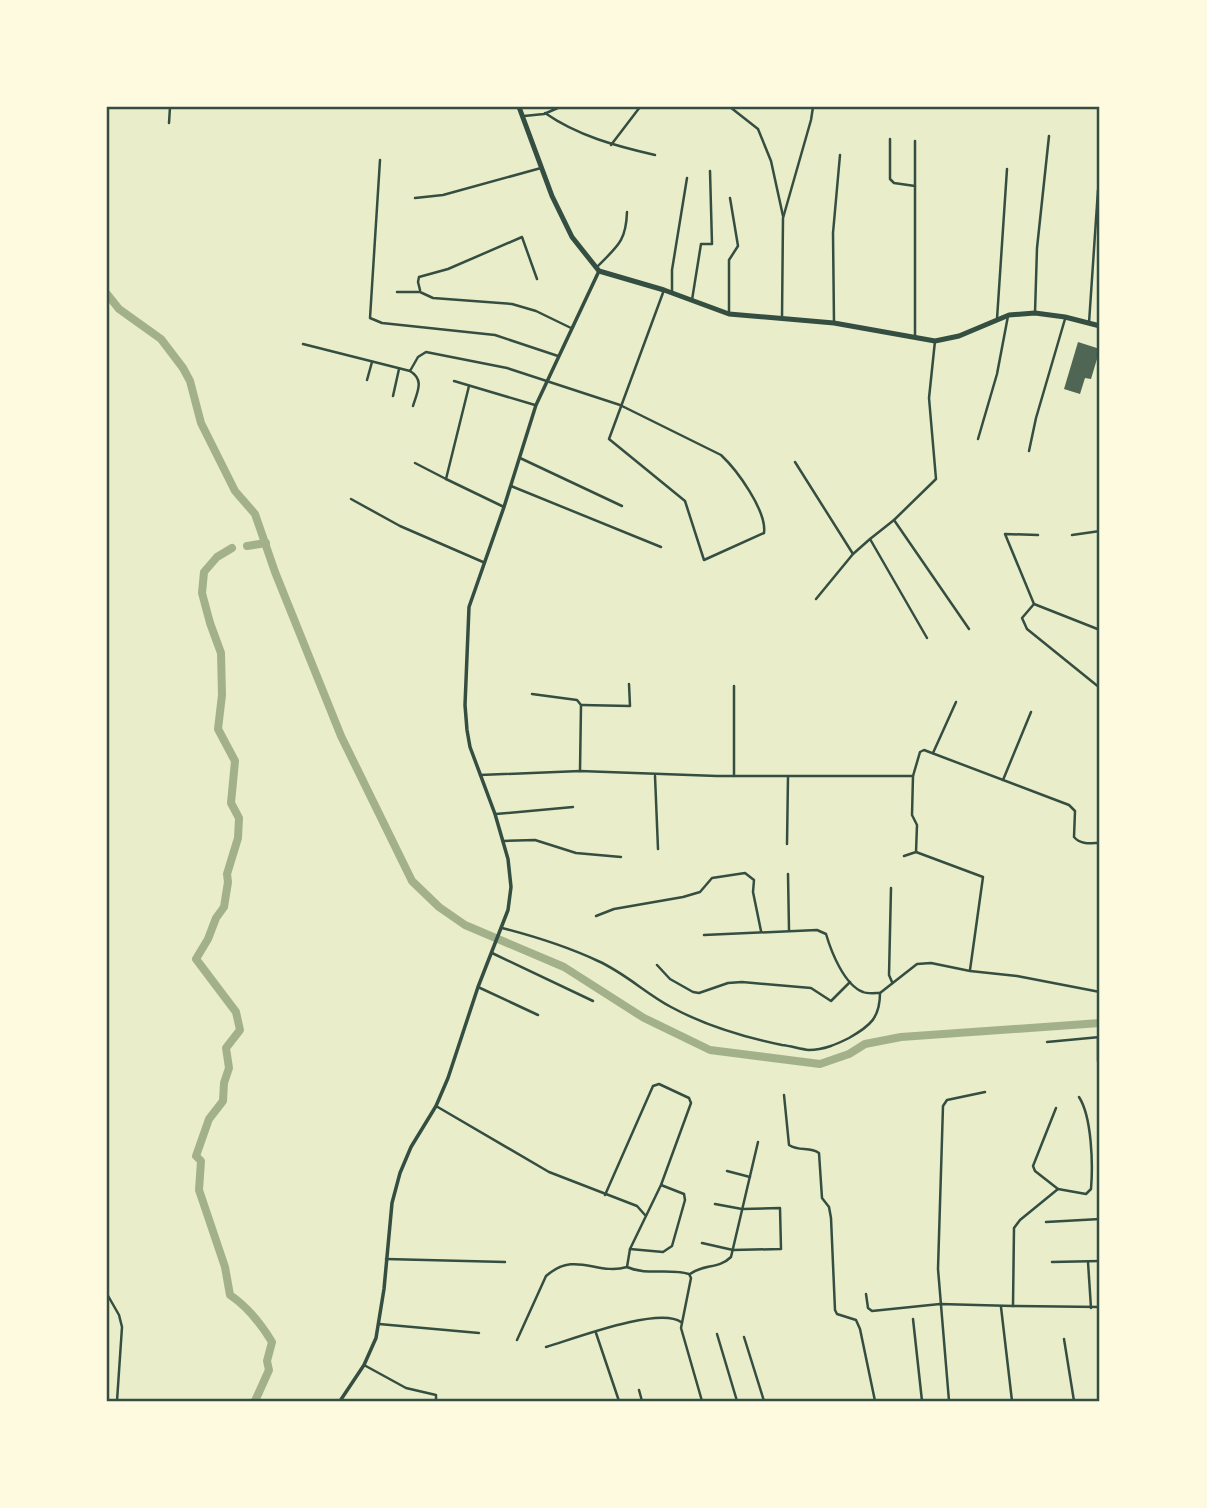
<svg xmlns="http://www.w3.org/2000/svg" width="1207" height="1508" font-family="Lato,sans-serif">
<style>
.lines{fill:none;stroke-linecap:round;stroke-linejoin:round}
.canal{stroke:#a3b18a;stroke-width:8}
.building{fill:#4f6655}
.minor{stroke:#344e41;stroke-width:2.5}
.tertiary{stroke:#344e41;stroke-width:3.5}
.primary{stroke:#344e41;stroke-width:5}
.neatline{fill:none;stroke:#344e41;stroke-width:2.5}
</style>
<rect width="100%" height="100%" fill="#e9edc9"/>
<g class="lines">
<g class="canal">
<polyline points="107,294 119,309 161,339 183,368 190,381 201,423 235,491 255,514 275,572 341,736 412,881 439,907 465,925 564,967 644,1018 710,1050 820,1064 849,1054 865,1044 901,1037 1100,1023"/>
<polyline points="247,546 266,543"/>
<path d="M232,548l-15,9 -13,15 -2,21 8,30 11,30 1,42 -4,34 17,32 -4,42 8,15 -1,20 -11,36 1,8 -4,25 -8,11 -8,21 -12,20 40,53 4,18 -14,18 3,20 -5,15 -1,18 -14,18 -13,37 5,5 -2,29 26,77 5,28c18,12 31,29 42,47l-5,19 2,9 -14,31"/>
</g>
</g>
<polygon class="building" points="1078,342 1100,349 1091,379 1085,378 1080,394 1064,389"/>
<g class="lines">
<g class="minor">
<polyline points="730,107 758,129 771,161 783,216"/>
<path d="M545,113c33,23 71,33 110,42"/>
<polyline points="524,116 544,114 560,107"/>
<polyline points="169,123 170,107"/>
<polyline points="890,139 890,179 894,183 915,186"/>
<polyline points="915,141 915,337"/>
<polyline points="611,145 640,107"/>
<polyline points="380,160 370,318 382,323 495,335 558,356"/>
<polyline points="415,198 443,195 541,168"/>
<path d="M596,268c20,-21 30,-25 31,-56"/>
<polyline points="420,290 418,282 419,277 448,269 522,237 537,279"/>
<polyline points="397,292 420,292 433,298 512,304 536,311 571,328"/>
<polyline points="672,293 672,270 687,178"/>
<polyline points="692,300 701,244 712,244 710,171"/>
<polyline points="1035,313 1037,248 1049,136"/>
<polyline points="729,314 729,260 738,246 730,198"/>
<polyline points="782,319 783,218 811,120 813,107"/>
<polyline points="997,319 1007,169"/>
<polyline points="834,323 833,233 840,155"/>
<polyline points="1089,323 1098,190"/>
<path d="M303,344l107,27 8,-14 8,-5 81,16 113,37 101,50c16,15 46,56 43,78l-60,27 -19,-59 -76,-62 55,-149"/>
<path d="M410,371c15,9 7,21 3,35"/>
<polyline points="367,380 372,362"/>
<polyline points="454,381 535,405"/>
<polyline points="469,386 446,479 504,507"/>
<polyline points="393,396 399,369"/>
<polyline points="978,439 997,374 1008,316"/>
<polyline points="1029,451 1036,418 1065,319"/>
<polyline points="520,458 622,506"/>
<polyline points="795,462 853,554"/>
<polyline points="415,463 446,479"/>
<polyline points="511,486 661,547"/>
<polyline points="351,499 400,526 483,562"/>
<polyline points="894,520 969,629"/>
<polyline points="1038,535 1005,534 1034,604 1100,630"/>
<polyline points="1072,535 1100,531"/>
<polyline points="816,599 853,554 870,539"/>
<polyline points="1034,604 1022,618 1027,629 1100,688"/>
<polyline points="927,638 870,539 894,520 936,479 929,398 935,341"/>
<polyline points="734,686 734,776"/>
<polyline points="532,694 577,700 581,705 580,771"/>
<polyline points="582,705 630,706 629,684"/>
<polyline points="933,753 956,702"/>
<polyline points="480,775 580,771 717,776 913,776"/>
<polyline points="655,776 658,849"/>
<polyline points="1003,780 1031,712"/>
<polyline points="496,814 573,807"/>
<polyline points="503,841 535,840 576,853 621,857"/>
<polyline points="787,844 788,777"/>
<polyline points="916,852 983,877 970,970"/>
<path d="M904,856l12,-4 1,-27 -5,-10 1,-39 7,-24 4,-2 145,55 6,6 -1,26c7,8 17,6 26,6"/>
<polyline points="788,874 789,930"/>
<polyline points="891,888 889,975 892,982"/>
<polyline points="596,916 614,909 683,897 700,892 712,878 745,873 754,880 753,892 761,931"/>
<path d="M502,928c35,9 64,18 96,33 27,12 47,32 73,46 35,19 72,30 111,38 9,1 18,4 27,5 15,0 28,-6 40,-12 21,-12 31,-20 31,-45l37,-29 14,-1 39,8 47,5 83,16"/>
<path d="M704,935l113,-5 9,4c5,17 18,51 37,58 4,2 13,1 17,1"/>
<polyline points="492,953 593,1001"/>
<polyline points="657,965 670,979 693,992 699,993 728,983 742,982 811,988 831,1001 850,982"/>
<polyline points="478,987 538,1015"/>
<polyline points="1098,1037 1098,1061"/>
<polyline points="1047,1042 1100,1037"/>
<path d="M784,1095l5,50c11,7 20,1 30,8l3,45 7,9 2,11 4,92 2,4 19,6 4,9 15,72"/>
<path d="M1079,1097c13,20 14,68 12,92l-5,5 -28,-5 -38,31 -6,8 -1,78 87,1"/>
<polyline points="436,1106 549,1172 637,1206 645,1215"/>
<polyline points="1056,1108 1033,1166 1035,1171 1058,1189"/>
<polyline points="727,1171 750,1177"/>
<path d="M605,1195l48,-109 6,-2 30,14 2,5 -30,82 -31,64 -3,18c20,9 41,1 62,7l2,4 -10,50 21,73"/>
<polyline points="1046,1222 1100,1219"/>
<polyline points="702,1243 733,1250 781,1249 780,1208 742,1209 715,1204"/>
<polyline points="630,1249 663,1252 672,1246 685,1200 684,1194 661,1185"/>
<polyline points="386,1259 505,1262"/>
<polyline points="1052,1262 1100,1261"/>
<polyline points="1088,1262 1091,1308"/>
<path d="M690,1274c13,-10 29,-5 41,-17l27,-115"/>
<polyline points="107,1294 119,1315 122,1327 117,1401"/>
<polyline points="866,1294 868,1308 872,1311 940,1304 1013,1306"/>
<polyline points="1001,1307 1012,1401"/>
<polyline points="913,1319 922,1401"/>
<polyline points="379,1324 479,1333"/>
<polyline points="596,1333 619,1401"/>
<polyline points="717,1334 737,1401"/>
<polyline points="744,1337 764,1401"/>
<polyline points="1064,1339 1074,1401"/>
<path d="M517,1340l29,-64c30,-26 50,0 81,-9"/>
<path d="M546,1347c27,-8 113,-41 135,-25"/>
<polyline points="364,1365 406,1388 436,1395 436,1401"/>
<polyline points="639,1390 642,1401"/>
<polyline points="949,1401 938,1269 943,1106 947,1100 985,1092"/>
</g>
<polyline class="tertiary" points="340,1401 364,1365 376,1338 384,1289 392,1203 400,1173 411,1147 436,1106 448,1078 478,987 508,910 511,887 508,859 495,814 470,747 467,730 465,705 469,607 504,507 536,405 599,271"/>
<polyline class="primary" points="519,107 552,196 572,237 599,271 664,290 729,314 834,323 935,341 959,336 1009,315 1035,313 1065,317 1100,326"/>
</g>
<rect width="1207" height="1508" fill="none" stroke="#fefae0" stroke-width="217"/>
<rect x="108" y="108" width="990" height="1292" class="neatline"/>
</svg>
